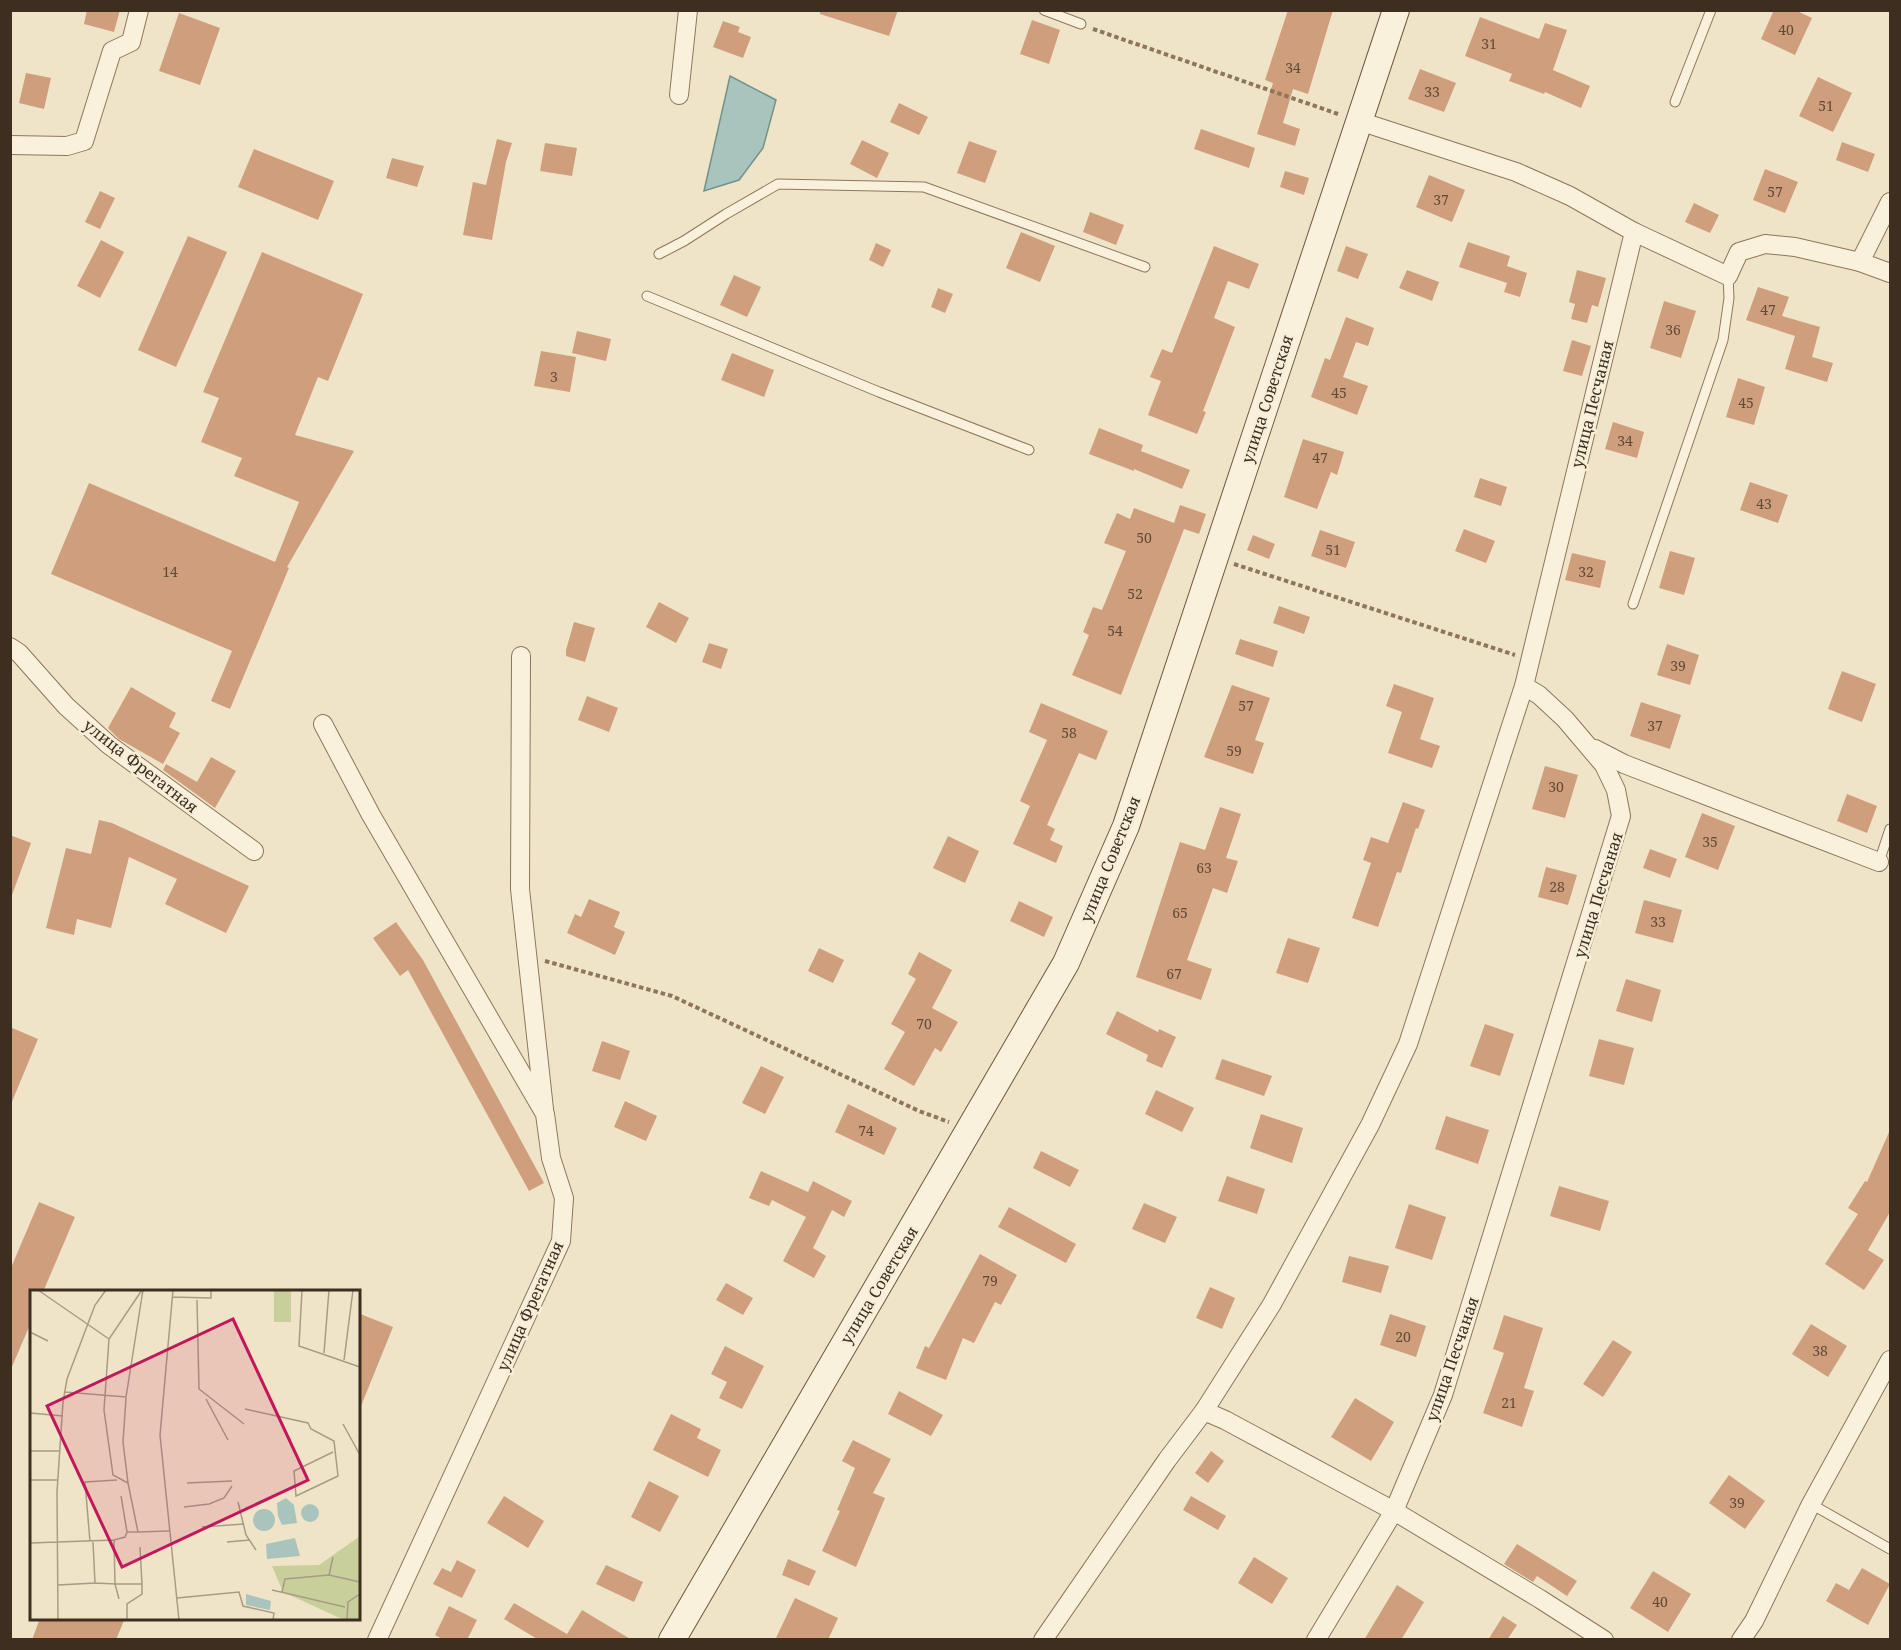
<svg xmlns="http://www.w3.org/2000/svg" width="1901" height="1650" font-family="'Noto Serif',serif">
<style>
.water{fill:#a9c4bc;stroke:#6f938a;stroke-width:1.5}
.building{fill:#cf9f7d}
.lines{fill:none;stroke-linecap:round;stroke-linejoin:round}
.lane-casing{stroke:#8d765c;stroke-width:11}
.street-casing{stroke:#8d765c;stroke-width:20}
.secondary-casing{stroke:#6f573f;stroke-width:28}
.path{stroke:#8d765c;stroke-width:4;stroke-dasharray:4.5 3;stroke-linecap:butt}
.lane{stroke:#faf1dc;stroke-width:9}
.street{stroke:#faf1dc;stroke-width:18}
.secondary{stroke:#faf1dc;stroke-width:26}
.labels{text-anchor:middle;dominant-baseline:central;stroke-width:5;stroke-linejoin:round;paint-order:stroke}
.number-label{font-size:14px;fill:#624a37}
.street-label{font-size:16px;fill:#3d2e20;stroke:#f7eed8}
.inset-road{fill:none;stroke:#a89b85;stroke-width:1.5}
.view{fill:#c2185b;fill-opacity:0.15;stroke:#c2185b;stroke-width:3}
.inset-edge{fill:none;stroke:#3d2e20;stroke-width:3}
</style>
<rect width="100%" height="100%" fill="#f0e4c8"/>
<polygon class="water" points="730,76 776,100 763,148 739,180 704,191"/>
<g class="building">
<polygon points="87,10 120,10 114,32 84,24"/>
<polygon points="820,10 898,10 889,36 820,14"/>
<polygon points="1288,10 1333,10 1308,94 1293,89 1283,123 1300,129 1295,146 1257,134 1273,83 1265,80"/>
<polygon points="1774,10 1795,10 1812,18 1795,55 1761,39"/>
<polygon points="179,13 220,28 200,85 159,71"/>
<polygon points="1480,17 1539,39 1545,23 1567,30 1553,70 1590,86 1581,108 1545,92 1544,94 1509,81 1512,74 1465,56"/>
<polygon points="1032,20 1060,30 1049,64 1020,54"/>
<polygon points="723,21 740,27 738,32 751,37 743,58 713,47"/>
<polygon points="1420,69 1456,83 1444,112 1408,99"/>
<polygon points="26,73 51,78 44,109 19,103"/>
<polygon points="1818,77 1852,93 1833,132 1799,116"/>
<polygon points="899,103 928,117 919,135 890,122"/>
<polygon points="1201,129 1255,148 1249,168 1194,149"/>
<polygon points="497,139 512,143 506,162 492,240 463,235 473,182 486,185"/>
<polygon points="862,140 889,153 877,178 850,164"/>
<polygon points="969,141 997,151 985,183 957,173"/>
<polygon points="1842,142 1875,154 1868,172 1836,160"/>
<polygon points="545,143 577,148 572,176 540,171"/>
<polygon points="254,149 334,181 318,220 238,187"/>
<polygon points="392,158 424,166 417,187 386,178"/>
<polygon points="1765,169 1798,182 1785,213 1753,200"/>
<polygon points="1285,171 1309,178 1304,195 1280,187"/>
<polygon points="1429,175 1465,190 1452,222 1416,207"/>
<polygon points="100,191 115,198 100,229 85,222"/>
<polygon points="1694,203 1719,215 1710,233 1685,222"/>
<polygon points="1090,212 1124,225 1116,245 1083,232"/>
<polygon points="1021,232 1055,246 1040,282 1006,268"/>
<polygon points="188,236 227,252 176,367 138,350"/>
<polygon points="101,240 124,252 100,298 77,286"/>
<polygon points="1468,242 1510,256 1507,266 1527,273 1520,297 1504,292 1507,283 1459,267"/>
<polygon points="876,243 891,250 883,267 869,260"/>
<polygon points="1214,246 1259,264 1249,289 1228,281 1214,318 1235,327 1203,411 1206,412 1197,434 1148,415 1161,381 1150,377 1162,349 1172,353"/>
<polygon points="1346,246 1368,254 1358,279 1337,271"/>
<polygon points="262,252 363,294 328,381 318,377 295,435 354,451 287,567 289,568 230,709 211,701 232,651 51,574 89,483 275,562 299,502 234,476 242,458 201,442 219,398 203,392"/>
<polygon points="1407,270 1439,282 1432,301 1399,288"/>
<polygon points="1577,270 1606,278 1598,307 1592,305 1587,323 1571,319 1575,304 1569,302"/>
<polygon points="734,275 761,287 747,317 720,305"/>
<polygon points="1758,287 1789,297 1782,316 1820,327 1812,357 1833,363 1827,382 1785,369 1795,336 1746,320"/>
<polygon points="938,288 953,294 945,313 931,307"/>
<polygon points="1664,301 1696,311 1681,358 1650,348"/>
<polygon points="1346,317 1374,328 1368,346 1356,342 1343,377 1368,386 1357,415 1311,397 1325,358 1330,360"/>
<polygon points="577,331 611,339 606,361 572,353"/>
<polygon points="1572,340 1591,346 1582,376 1563,371"/>
<polygon points="541,351 576,357 570,392 534,386"/>
<polygon points="732,353 774,370 764,397 721,380"/>
<polygon points="1738,378 1765,387 1754,425 1726,417"/>
<polygon points="1613,422 1644,432 1637,458 1605,449"/>
<polygon points="1099,428 1143,445 1141,451 1190,470 1182,489 1134,469 1134,471 1089,454"/>
<polygon points="1303,439 1344,452 1337,475 1331,472 1317,509 1284,497"/>
<polygon points="1480,478 1507,487 1501,506 1474,497"/>
<polygon points="1750,482 1788,495 1778,523 1740,510"/>
<polygon points="1180,505 1206,514 1199,534 1184,529 1121,695 1072,675 1089,635 1083,632 1093,607 1102,610 1126,551 1104,543 1117,513 1130,519 1134,508 1174,523"/>
<polygon points="1464,529 1495,541 1486,563 1455,551"/>
<polygon points="1320,530 1355,542 1346,568 1311,556"/>
<polygon points="1253,535 1275,544 1269,559 1247,550"/>
<polygon points="1670,551 1695,558 1684,595 1659,588"/>
<polygon points="1572,553 1606,561 1600,588 1565,580"/>
<polygon points="659,602 689,618 676,643 646,627"/>
<polygon points="1279,606 1310,617 1304,634 1273,623"/>
<polygon points="574,622 595,628 585,662 566,656 566,650"/>
<polygon points="1240,639 1278,651 1273,667 1235,654"/>
<polygon points="709,643 728,649 721,669 702,662"/>
<polygon points="1667,644 1699,655 1690,685 1657,675"/>
<polygon points="1842,671 1876,684 1862,722 1828,709"/>
<polygon points="1394,684 1434,698 1420,739 1440,746 1432,768 1388,753 1402,712 1386,706"/>
<polygon points="1232,685 1270,698 1255,740 1264,743 1253,774 1204,757"/>
<polygon points="131,687 176,713 169,727 180,733 163,764 119,739 108,728"/>
<polygon points="587,696 618,708 609,732 578,720"/>
<polygon points="1641,702 1681,715 1670,749 1630,736"/>
<polygon points="1041,703 1108,731 1096,760 1079,753 1047,825 1055,829 1050,840 1063,846 1056,863 1013,844 1030,806 1020,801 1047,740 1029,732"/>
<polygon points="211,757 236,771 215,808 163,770 166,764 197,782"/>
<polygon points="1545,766 1578,775 1565,818 1532,809"/>
<polygon points="1847,794 1877,806 1867,833 1837,821"/>
<polygon points="1403,802 1425,810 1418,829 1416,828 1401,873 1397,872 1378,927 1352,918 1371,863 1363,860 1371,837 1388,843"/>
<polygon points="1220,807 1241,814 1226,858 1238,861 1227,893 1213,888 1187,960 1212,969 1201,1000 1136,977 1180,842 1205,850"/>
<polygon points="1702,813 1735,826 1718,870 1685,857"/>
<polygon points="99,820 112,823 249,886 226,933 165,904 177,879 129,857 111,928 77,919 74,935 46,928 66,848 91,854"/>
<polygon points="10,835 31,843 12,895 10,894"/>
<polygon points="948,836 979,851 965,883 933,868"/>
<polygon points="1650,849 1677,859 1670,878 1643,868"/>
<polygon points="1546,867 1577,875 1568,905 1538,897"/>
<polygon points="589,899 620,912 614,927 625,932 615,955 567,933 575,914 581,917"/>
<polygon points="1644,900 1682,910 1673,943 1635,933"/>
<polygon points="1019,901 1053,917 1044,937 1010,921"/>
<polygon points="396,922 423,960 544,1183 529,1191 408,970 400,976 373,938"/>
<polygon points="1288,938 1320,948 1308,983 1276,973"/>
<polygon points="819,948 844,960 833,983 808,971"/>
<polygon points="919,952 952,970 932,1008 958,1022 941,1052 935,1048 914,1086 884,1069 905,1032 891,1024 916,979 908,974"/>
<polygon points="1626,979 1661,990 1652,1022 1616,1011"/>
<polygon points="1117,1011 1158,1032 1159,1029 1176,1037 1162,1068 1146,1061 1148,1055 1106,1034"/>
<polygon points="1485,1024 1514,1034 1500,1076 1470,1066"/>
<polygon points="10,1027 38,1039 11,1104 10,1104"/>
<polygon points="1599,1039 1634,1048 1624,1085 1589,1076"/>
<polygon points="602,1041 630,1051 620,1080 592,1071"/>
<polygon points="1222,1059 1272,1076 1264,1096 1215,1079"/>
<polygon points="761,1066 784,1077 765,1114 742,1103"/>
<polygon points="1156,1090 1194,1108 1182,1132 1145,1114"/>
<polygon points="625,1101 657,1116 646,1141 614,1127"/>
<polygon points="848,1104 897,1128 884,1155 835,1132"/>
<polygon points="1261,1114 1303,1128 1292,1163 1250,1148"/>
<polygon points="1446,1116 1489,1130 1478,1164 1435,1149"/>
<polygon points="1890,1130 1890,1212 1868,1250 1884,1260 1864,1290 1825,1264 1858,1214 1848,1208 1865,1181 1867,1182"/>
<polygon points="1041,1151 1079,1170 1070,1187 1033,1168"/>
<polygon points="761,1171 808,1192 813,1181 852,1201 844,1217 832,1210 813,1248 826,1256 814,1278 783,1261 806,1217 772,1200 769,1206 749,1198"/>
<polygon points="1227,1176 1265,1189 1257,1214 1218,1201"/>
<polygon points="1559,1186 1609,1201 1600,1231 1550,1216"/>
<polygon points="39,1202 75,1217 43,1292 32,1292 32,1320 11,1369 10,1270"/>
<polygon points="1144,1203 1177,1217 1165,1243 1132,1229"/>
<polygon points="1409,1204 1446,1217 1432,1260 1395,1248"/>
<polygon points="1009,1207 1076,1244 1066,1263 998,1227"/>
<polygon points="980,1254 1017,1275 1001,1305 995,1302 974,1343 963,1338 946,1380 916,1368 925,1346 929,1348"/>
<polygon points="1349,1256 1389,1266 1381,1293 1342,1282"/>
<polygon points="726,1283 753,1298 743,1315 716,1300"/>
<polygon points="1210,1287 1235,1298 1222,1329 1196,1318"/>
<polygon points="358,1313 393,1327 359,1411 358,1411"/>
<polygon points="1390,1314 1426,1326 1416,1357 1380,1345"/>
<polygon points="1504,1315 1543,1328 1524,1388 1534,1391 1522,1427 1483,1413 1504,1353 1493,1349"/>
<polygon points="1811,1324 1847,1346 1828,1377 1792,1354"/>
<polygon points="1613,1340 1632,1352 1603,1397 1583,1384"/>
<polygon points="725,1346 764,1366 742,1409 719,1398 727,1382 711,1374"/>
<polygon points="899,1391 943,1415 931,1436 888,1414"/>
<polygon points="1355,1398 1394,1422 1371,1461 1331,1437"/>
<polygon points="671,1414 701,1429 697,1438 721,1450 708,1477 653,1450"/>
<polygon points="853,1440 891,1459 873,1493 885,1498 856,1567 822,1551 840,1511 837,1510 855,1468 842,1461"/>
<polygon points="1211,1451 1224,1461 1208,1483 1195,1473"/>
<polygon points="1729,1475 1765,1501 1745,1529 1709,1503"/>
<polygon points="649,1481 679,1496 660,1532 631,1517"/>
<polygon points="504,1496 544,1521 528,1548 487,1523"/>
<polygon points="1191,1496 1226,1516 1218,1530 1183,1510"/>
<polygon points="1517,1544 1577,1581 1567,1596 1537,1576 1533,1582 1504,1564"/>
<polygon points="1254,1557 1288,1578 1272,1604 1238,1583"/>
<polygon points="788,1559 816,1571 809,1586 782,1575"/>
<polygon points="457,1560 476,1570 462,1598 433,1584 442,1568 451,1572"/>
<polygon points="606,1565 643,1582 634,1602 596,1584"/>
<polygon points="1862,1568 1890,1584 1868,1625 1826,1601 1836,1583 1849,1590"/>
<polygon points="1653,1571 1691,1594 1668,1632 1630,1608"/>
<polygon points="1397,1585 1424,1602 1401,1640 1364,1640"/>
<polygon points="795,1598 838,1618 828,1640 775,1640"/>
<polygon points="514,1603 567,1634 582,1610 632,1640 539,1640 504,1619"/>
<polygon points="449,1606 477,1620 467,1640 444,1640 435,1635"/>
<polygon points="1503,1616 1517,1625 1507,1640 1488,1640"/>
<polygon points="40,1618 125,1618 116,1640 32,1640"/>
</g>
<g class="lines">
<defs>
<g id="lane">
<polyline points="1044,10 1081,24"/>
<polyline points="1675,102 1711,10"/>
<polyline points="659,254 684,241 726,214 778,184 924,187 1145,267"/>
<polyline points="647,296 879,392 1029,450"/>
<polyline points="1633,604 1723,340 1729,298 1728,276"/>
<polyline points="1879,862 1890,829"/>
<polyline points="1811,1504 1890,1549"/>
</g>
<g id="street">
<polyline points="679,95 688,10"/>
<polyline points="10,145 67,146 84,141 112,51 131,42 139,10"/>
<polyline points="1634,232 1728,276 1739,252 1765,244 1795,247 1860,262 1890,273"/>
<polyline points="1860,262 1890,202"/>
<polyline points="10,647 19,653 66,706 109,745 254,851"/>
<polyline points="521,656 520,889 544,1109"/>
<polyline points="323,724 371,815 545,1114 551,1158 564,1198 561,1241 377,1640"/>
<polyline points="1595,749 1624,764 1879,862"/>
<polyline points="1204,1411 1272,1304 1370,1125 1408,1044 1524,686"/>
<polyline points="1043,1640 1167,1460 1204,1411 1225,1420 1394,1511 1540,1599 1604,1640"/>
<polyline points="1316,1640 1394,1511 1443,1395 1621,816 1616,790 1604,765 1565,719 1539,695 1524,686 1634,232 1570,196 1516,172 1359,121"/>
<polyline points="1741,1640 1754,1621 1811,1504 1890,1360"/>
</g>
<polyline id="secondary" points="672,1640 1066,963 1126,826 1396,10"/>
</defs>
<use href="#lane" class="lane-casing"/>
<use href="#street" class="street-casing"/>
<use href="#secondary" class="secondary-casing"/>
<g class="path">
<polyline points="1093,29 1338,114"/>
<polyline points="1234,564 1515,655"/>
<polyline points="545,961 672,996 919,1111 949,1122"/>
</g>
<use href="#lane" class="lane"/>
<use href="#street" class="street"/>
<use href="#secondary" class="secondary"/>
</g>
<g class="labels">
<g class="number-label">
<text x="1786" y="29">40</text>
<text x="1489" y="43">31</text>
<text x="1293" y="67">34</text>
<text x="1432" y="91">33</text>
<text x="1826" y="105">51</text>
<text x="1775" y="191">57</text>
<text x="1441" y="199">37</text>
<text x="1768" y="309">47</text>
<text x="1673" y="329">36</text>
<text x="554" y="376">3</text>
<text x="1339" y="392">45</text>
<text x="1746" y="402">45</text>
<text x="1625" y="440">34</text>
<text x="1320" y="457">47</text>
<text x="1764" y="503">43</text>
<text x="1144" y="537">50</text>
<text x="1333" y="549">51</text>
<text x="170" y="571">14</text>
<text x="1586" y="571">32</text>
<text x="1135" y="593">52</text>
<text x="1115" y="630">54</text>
<text x="1678" y="665">39</text>
<text x="1246" y="705">57</text>
<text x="1655" y="725">37</text>
<text x="1069" y="732">58</text>
<text x="1234" y="750">59</text>
<text x="1556" y="786">30</text>
<text x="1710" y="841">35</text>
<text x="1204" y="867">63</text>
<text x="1557" y="886">28</text>
<text x="1180" y="912">65</text>
<text x="1658" y="921">33</text>
<text x="1174" y="973">67</text>
<text x="924" y="1023">70</text>
<text x="866" y="1130">74</text>
<text x="990" y="1280">79</text>
<text x="1403" y="1336">20</text>
<text x="1820" y="1350">38</text>
<text x="1509" y="1402">21</text>
<text x="1737" y="1502">39</text>
<text x="1660" y="1601">40</text>
</g>
<g class="street-label">
<text transform="translate(1267 399) rotate(-72)">улица Советская</text>
<text transform="translate(1592 404) rotate(-76)">улица Песчаная</text>
<text transform="translate(141 766) rotate(38)">улица Фрегатная</text>
<text transform="translate(1110 859) rotate(-68)">улица Советская</text>
<text transform="translate(1598 895) rotate(-73)">улица Песчаная</text>
<text transform="translate(879 1285) rotate(-59)">улица Советская</text>
<text transform="translate(530 1306) rotate(-66)">улица Фрегатная</text>
<text transform="translate(1452 1359) rotate(-71)">улица Песчаная</text>
</g>
</g>
<g transform="translate(30 1290)">
<rect width="330" height="330" fill="#f0e4c8"/>
<path d="M244,0h17v32h-17zM330,246v84h-16l-61,-28 -11,-26 47,-1z" fill="#c9cf9b"/>
<path d="M256,208l8,7 3,18 -15,2 -4,-9 -1,-13zM271 223a9 9 0 1 1 18 0a9 9 0 1 1-18 0ZM223 230a11 11 0 1 1 22 0a11 11 0 1 1-22 0ZM265,248l5,18 -33,3 -1,-15zM216,304l25,7 -1,9 -24,-5z" fill="#a9c4bc"/>
<path class="inset-road" d="M8,0l71,49M112,0l-33,49 -5,71 9,65 15,8 10,49 31,-1M143,0l-13,145 19,185M272,0l-3,56 61,21M142,7l39,1v-8M167,10l2,89 45,35M0,42l18,9M294,63l5,-63M314,70l9,-70M35,102l61,5 17,-107M96,108l-3,44 5,41M176,109l22,41M215,119l63,14 3,6 23,12 4,35 -42,20 -2,-25 39,-19M0,123l33,3M313,134l17,31M0,161h30M1,190h27M157,193l45,-2M91,206l6,36M208,212l8,33 10,15M154,217l25,-3 15,-6 8,-12M172,237l42,-3M60,252l-5,-60 32,-2M197,252l23,-2M0,253l84,-3 11,-3 2,-5h11M110,257l2,37M299,285l4,-18M65,293l20,1 -1,-44M28,295l37,-2 -2,-41M242,300l73,17M252,302l3,-13 44,-4 31,7M147,308l62,-6 4,14 31,7 -1,7M89,309l-4,-15h27v10l-15,10v16M28,330l-1,-128 6,-90 4,-23 28,-74 11,-15M317,330l1,-18 12,-8"/>
<path class="view" d="M203,29l75,161 -186,87 -75,-161z"/>
<rect width="330" height="330" class="inset-edge"/>
</g>
<rect width="1901" height="1650" fill="none" stroke="#3d2e20" stroke-width="24"/>
</svg>
